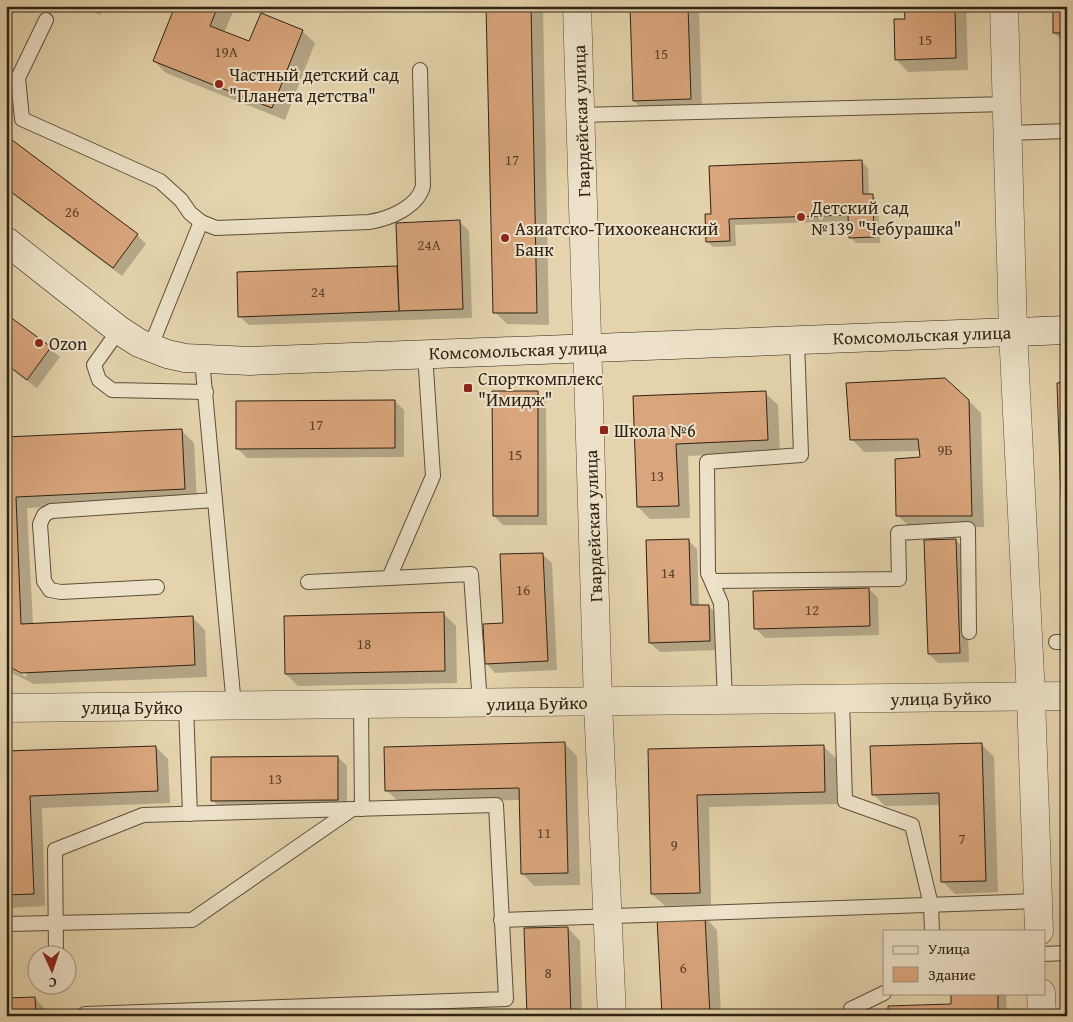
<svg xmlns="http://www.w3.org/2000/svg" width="1073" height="1022" font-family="'Gentium Book Plus',serif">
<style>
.shadow{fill:#0003}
.building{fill:#daa57c;stroke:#2e2213}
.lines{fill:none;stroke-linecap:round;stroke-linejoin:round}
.lane-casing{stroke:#5c4e39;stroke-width:16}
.street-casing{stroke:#5c4e39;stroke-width:29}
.secondary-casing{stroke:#2e2213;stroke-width:29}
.lane{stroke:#ede2c9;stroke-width:14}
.street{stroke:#ede2c9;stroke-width:28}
.secondary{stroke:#ede2c9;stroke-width:28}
.poi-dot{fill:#8f2418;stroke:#ede2c9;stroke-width:2}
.labels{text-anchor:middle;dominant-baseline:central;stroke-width:4;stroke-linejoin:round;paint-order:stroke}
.number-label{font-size:15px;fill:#59432d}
.poi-label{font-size:18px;fill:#2e2213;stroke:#ede2c9;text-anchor:start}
.street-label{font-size:18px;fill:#2e2213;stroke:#ede2c9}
</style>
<rect width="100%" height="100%" fill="#e4d3ac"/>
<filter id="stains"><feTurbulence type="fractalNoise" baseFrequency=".004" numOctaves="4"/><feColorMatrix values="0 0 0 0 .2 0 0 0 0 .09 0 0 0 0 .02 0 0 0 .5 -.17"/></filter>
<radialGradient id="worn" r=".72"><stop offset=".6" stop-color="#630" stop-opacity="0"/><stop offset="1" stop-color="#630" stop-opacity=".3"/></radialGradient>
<g class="shadow">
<polygon points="82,6 104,6 100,15"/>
<polygon points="176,6 228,6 233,12 224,33 250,43 302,31 315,43 285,120 166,73 154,61"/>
<polygon points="487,6 543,6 549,325 507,324 495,312"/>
<polygon points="631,6 730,6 699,7 702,111 647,113 634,101"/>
<polygon points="905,6 966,6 968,70 908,72 896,59 906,20"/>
<polygon points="1067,6 1067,45 1054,33"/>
<polygon points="6,150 137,235 146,244 122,276 6,189"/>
<polygon points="862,162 868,168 869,195 872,195 878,201 880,243 856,243 850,237 850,221 735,225 736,246 713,247 707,241 713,216"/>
<polygon points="460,222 469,231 472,318 249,325 239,316 238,273 399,267"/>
<polygon points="6,315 60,357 37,388 6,365"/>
<polygon points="537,392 546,402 547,525 503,525 494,516"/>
<polygon points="765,393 778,405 780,452 688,456 690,518 650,519 638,507 634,397"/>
<polygon points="395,401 404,410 404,457 247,458 237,448"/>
<polygon points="969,401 981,413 984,527 910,527 897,515 921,459 920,451 864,452 852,439"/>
<polygon points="182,431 194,443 197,501 27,508 33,624 192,617 205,630 207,677 34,684 6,670 6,666 26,677 27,674 6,663 6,439"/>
<polygon points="688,540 697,549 699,606 708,606 718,615 719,650 660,652 650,643"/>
<polygon points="956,540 965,550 969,662 938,663 929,654"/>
<polygon points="542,554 552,563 557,670 495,673 486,663 504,624"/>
<polygon points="869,589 878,598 879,635 765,638 756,629"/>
<polygon points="444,614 456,626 457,683 298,686 286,674"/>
<polygon points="565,744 577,756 580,885 534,886 522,873 521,800 399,802 386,790"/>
<polygon points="982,745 994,757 998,892 955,894 943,882 940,805 885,806 873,794"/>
<polygon points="823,746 836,758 837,804 709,807 711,905 665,906 652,894 649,750"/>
<polygon points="156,747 168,759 170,803 42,808 45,906 6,908 6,753"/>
<polygon points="338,757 347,766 347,809 222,809 212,800"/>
<polygon points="705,917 717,930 721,1016 663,1016"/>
<polygon points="568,928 580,941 582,1016 528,1016"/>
<polygon points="952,993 1006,993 1007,1016 889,1016 952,1005"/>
<polygon points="35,998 47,1011 47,1016 6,1016"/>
</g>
<g class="building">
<polygon points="175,6 218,6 210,26 249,41 261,13 303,30 272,108 153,61"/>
<polygon points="486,6 531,6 537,313 493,313"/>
<polygon points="630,6 688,6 691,99 633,101"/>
<polygon points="904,6 955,6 956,58 895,60 894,19 905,19"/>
<rect x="1053" y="6" width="14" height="27"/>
<polygon points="12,140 138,234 113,268 6,188 6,148"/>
<polygon points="862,160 863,194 873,194 874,237 849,238 848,215 729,219 730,241 706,242 705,214 711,214 709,166"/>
<polygon points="460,220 463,309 399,311 396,223"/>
<polygon points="397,266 399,311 238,317 237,272"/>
<polygon points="6,314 51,347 27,380 6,364"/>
<polygon points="945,378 969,400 972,516 896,516 895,459 920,457 918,439 850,440 846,383"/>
<polygon points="1067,382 1067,498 1061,498 1057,383"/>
<polygon points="492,391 538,391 538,516 493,516"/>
<polygon points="766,391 768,440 676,444 679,506 637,507 633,396"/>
<polygon points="395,400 395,448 236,449 236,401"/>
<polygon points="182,429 185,489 16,497 21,624 193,616 195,665 21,673 6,665 6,437"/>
<polygon points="689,539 691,605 709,605 710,641 649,643 646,540"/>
<polygon points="956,539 960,653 928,654 924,540"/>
<polygon points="543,553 548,661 485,664 483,624 503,623 500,554"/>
<polygon points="869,588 870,626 754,629 753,591"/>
<polygon points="444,612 445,671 285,674 284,616"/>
<polygon points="565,742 568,873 521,874 519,788 385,791 384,747"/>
<polygon points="982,743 986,881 941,882 939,793 872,795 870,746"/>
<polygon points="824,745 825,792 697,795 700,893 651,894 648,749"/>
<polygon points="156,746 158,791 30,796 34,894 6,895 6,751"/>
<polygon points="338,756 338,800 211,801 211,757"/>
<polygon points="705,916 710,1016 662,1016 657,918"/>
<polygon points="568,927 571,1016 527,1016 524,928"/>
<polygon points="951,993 998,993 998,1016 888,1016 888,1006 951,1004"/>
<polygon points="35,997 36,1016 6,1016 6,998"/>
<polygon points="839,1011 840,1016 722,1016"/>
</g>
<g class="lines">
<defs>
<g id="lane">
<path d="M46,20l-28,58 4,41 138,62 21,19 9,13 11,9 15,6 153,-6c20,-3 49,-15 54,-36l-3,-116"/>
<polyline points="580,115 1007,104"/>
<polyline points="1007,133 1067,131"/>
<polyline points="119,330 94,365 99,380 112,390 206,392"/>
<polyline points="150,348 201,222"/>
<polyline points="202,360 234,706"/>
<polyline points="389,578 433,476 425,353"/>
<polyline points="712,581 899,579 898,533 968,529 969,632"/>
<polyline points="308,582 471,574 480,704"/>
<polyline points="157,587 61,592 50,590 44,581 40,524 44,515 51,511 215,500"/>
<polyline points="1056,642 1067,642"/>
<polyline points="842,700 845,801 912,825 931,905 932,931"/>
<polyline points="725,701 721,603 708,573 707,462 801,455 797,340"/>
<polyline points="361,705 362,809"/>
<polyline points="186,707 190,814"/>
<polyline points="501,920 1038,901"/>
<polyline points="6,924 192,920 351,810"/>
<polyline points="56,954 55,850 143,815 496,805 506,999 85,1014"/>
<polyline points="1044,954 1067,953"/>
<polyline points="851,1016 851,1009 884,993"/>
</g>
<g id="street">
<polyline points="577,6 598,703 612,1016"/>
<polyline points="1004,6 1013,331 1031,697 1039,931"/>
<polyline points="6,708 1067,696"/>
<polyline points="1041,993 1042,1016"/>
</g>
<polyline id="secondary" points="6,241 119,330 139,343 167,354 185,358 250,361 1067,330"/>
</defs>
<use href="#lane" class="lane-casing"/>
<use href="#street" class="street-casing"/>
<use href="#secondary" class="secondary-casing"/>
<use href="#lane" class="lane"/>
<use href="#street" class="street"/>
<use href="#secondary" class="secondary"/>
</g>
<g class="poi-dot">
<circle cx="219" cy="84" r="5"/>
<circle cx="801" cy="217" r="5"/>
<circle cx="505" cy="238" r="5"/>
<circle cx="39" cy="343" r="5"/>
<rect x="463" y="383" width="10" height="10" rx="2.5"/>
<rect x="599" y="425" width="10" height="10" rx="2.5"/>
</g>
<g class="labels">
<g class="number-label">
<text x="925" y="39">15</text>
<text x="226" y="51">19А</text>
<text x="661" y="53">15</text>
<text x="512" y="159">17</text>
<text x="72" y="211">26</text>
<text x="429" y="244">24А</text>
<text x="318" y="291">24</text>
<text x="316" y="424">17</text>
<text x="945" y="449">9Б</text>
<text x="515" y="454">15</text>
<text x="657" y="475">13</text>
<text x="668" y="572">14</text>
<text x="523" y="589">16</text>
<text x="812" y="609">12</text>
<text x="364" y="643">18</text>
<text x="275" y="778">13</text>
<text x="544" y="832">11</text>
<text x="962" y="838">7</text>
<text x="674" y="844">9</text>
<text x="683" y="967">6</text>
<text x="548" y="972">8</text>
</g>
<g class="poi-label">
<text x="229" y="74">Частный детский сад<tspan x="229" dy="21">"Планета детства"</tspan></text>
<text x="811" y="207">Детский сад<tspan x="811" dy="21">№139 "Чебурашка"</tspan></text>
<text x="515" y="228">Азиатско-Тихоокеанский<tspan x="515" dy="21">Банк</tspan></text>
<text x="49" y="343">Ozon</text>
<text x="478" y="378">Спорткомплекс<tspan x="478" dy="21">"Имидж"</tspan></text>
<text x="614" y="430">Школа №6</text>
</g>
<g class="street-label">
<text transform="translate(581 121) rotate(-92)">Гвардейская улица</text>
<text transform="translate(922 335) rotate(-2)">Комсомольская улица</text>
<text transform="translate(518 350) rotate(-2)">Комсомольская улица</text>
<text transform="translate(593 526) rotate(-92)">Гвардейская улица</text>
<text transform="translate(941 698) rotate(-1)">улица Буйко</text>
<text transform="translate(537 703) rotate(-1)">улица Буйко</text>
<text x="132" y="707">улица Буйко</text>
</g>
</g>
<rect width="1073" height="1022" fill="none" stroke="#e4d3ac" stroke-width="25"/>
<rect x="8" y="8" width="1058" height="1007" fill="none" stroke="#2e2213" stroke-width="2.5"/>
<rect x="12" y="12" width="1048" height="997" fill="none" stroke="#2e2213"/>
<rect x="883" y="930" width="162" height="65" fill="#ede2c9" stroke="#a19580"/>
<rect x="893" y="946" width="25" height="8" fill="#ede2c9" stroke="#a19580"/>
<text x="928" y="954" font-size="15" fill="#2e2213">Улица</text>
<rect x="893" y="967" width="25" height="15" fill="#daa57c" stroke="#a19580"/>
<text x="928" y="980" font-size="15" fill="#2e2213">Здание</text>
<g transform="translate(52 970) rotate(177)"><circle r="24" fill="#ede2c9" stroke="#a19580"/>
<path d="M0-4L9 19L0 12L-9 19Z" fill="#8f2418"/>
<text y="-8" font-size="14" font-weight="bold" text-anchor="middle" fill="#2e2213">С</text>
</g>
<rect width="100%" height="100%" filter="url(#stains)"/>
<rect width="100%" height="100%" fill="url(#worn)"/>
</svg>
